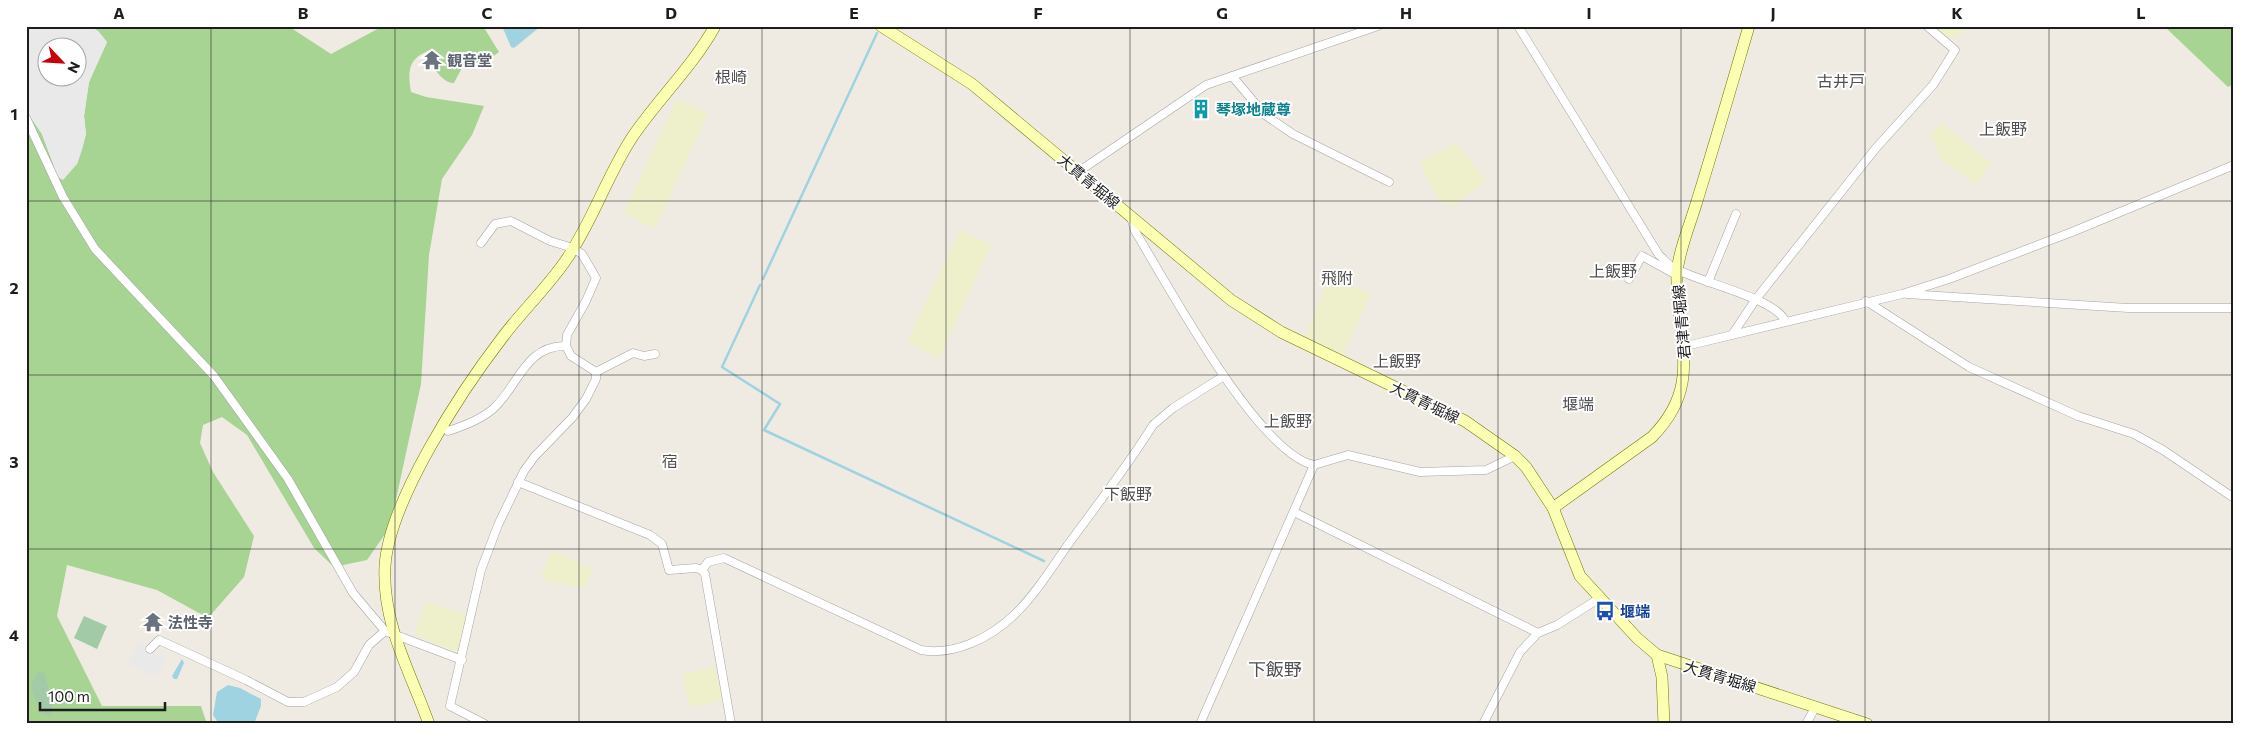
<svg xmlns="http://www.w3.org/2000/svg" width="2260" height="750" font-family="Commissioner,'Noto Sans JP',sans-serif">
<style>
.farmland{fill:#eef0cc}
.forest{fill:#a7d393}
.cemetery{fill:#a2caa7}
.parking{fill:#e9e9e9;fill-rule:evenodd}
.water{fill:#9fd3e1}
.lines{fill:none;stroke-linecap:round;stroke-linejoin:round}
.stream{stroke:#9fd3e1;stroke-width:2.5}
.street-casing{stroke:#a4a4a4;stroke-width:9}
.secondary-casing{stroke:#6e7900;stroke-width:12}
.street{stroke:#fff;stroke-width:8}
.secondary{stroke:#fcffb1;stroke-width:11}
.grid{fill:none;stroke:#1d1d1d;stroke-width:1;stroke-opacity:0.55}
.labels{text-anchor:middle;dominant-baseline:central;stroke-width:4;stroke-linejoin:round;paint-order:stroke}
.worship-label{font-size:15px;font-weight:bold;fill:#5b616d;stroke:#fff;text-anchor:start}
.culture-label{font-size:15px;font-weight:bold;fill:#0d838f;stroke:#fff;text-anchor:start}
.street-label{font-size:15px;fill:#1d1d1d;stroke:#fff}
.transit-label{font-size:15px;font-weight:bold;fill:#164399;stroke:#fff;text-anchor:start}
.neighbourhood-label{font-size:16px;fill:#505050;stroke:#fff}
.quarter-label{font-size:18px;fill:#505050;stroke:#fff}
.neatline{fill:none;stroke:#1d1d1d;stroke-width:2}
.grid-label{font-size:16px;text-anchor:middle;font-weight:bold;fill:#1d1d1d}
</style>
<rect width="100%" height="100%" fill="#f0ebe2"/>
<g class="farmland">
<polygon points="1930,26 1965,26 1966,28 1962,35 1947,37"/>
<polygon points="677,99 708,113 656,227 653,228 631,217 625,213 625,210"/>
<polygon points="1941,123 1991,163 1976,185 1939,157 1935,142 1929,137"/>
<polygon points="1456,143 1486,180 1455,205 1443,203 1438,199 1424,172 1421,161"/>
<polygon points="960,230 991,245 939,359 907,342"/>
<polygon points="1333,279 1371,294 1343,354 1305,337 1328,280"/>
<polygon points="553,551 593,569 585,588 544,581 542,573"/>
<polygon points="429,602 467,615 460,652 457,654 414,633 426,603"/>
<polygon points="715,667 723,700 692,707 689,705 683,674"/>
</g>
<g class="forest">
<path d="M89,26h199l43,28 52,-28h100l16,26 -16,12 -17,-4 -12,23c-8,0 -13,-6 -18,-12l3,-14 -6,-8c-24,8 -26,20 -22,43l15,5 58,9 -12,29 -30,44 -13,76 -8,129 -31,143 -23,33 -33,7 -20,-19 -67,-113 -25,-18 -19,8 -3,18 13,29 41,64 -10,41 -36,41 -51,-28 -90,-25 -10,51 45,90h99l6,18h-181v-613l16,23 16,43 19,-13 5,-15 4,-15 -2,-18 5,-34 18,-40 -9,-11z"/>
<polygon points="2164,26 2234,26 2234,84 2228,87"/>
</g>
<g class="cemetery">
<polygon points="84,616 107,626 97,649 74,638"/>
<path d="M39,672h5c3,13 11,32 7,44l-7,-1c-8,-15 -20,-28 -5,-43z"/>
</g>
<g class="parking">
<path d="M26,26h63l9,5 9,11 -18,40 -5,34 2,18 -4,15 -5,15 -14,16 -5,-3 -16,-43 -16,-23zM48,48h30v30h-30z"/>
<polygon points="139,642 166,659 157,675 151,675 128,663"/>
</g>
<g class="water">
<polygon points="502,26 541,26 514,48 511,47"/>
<polygon points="182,659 184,663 177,679 174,679 172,676"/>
<polygon points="228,685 240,688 261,699 261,706 254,724 219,724 213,715 217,692"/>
</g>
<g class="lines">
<g class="stream">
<polyline points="763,279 877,33"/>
<polyline points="760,285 722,367 780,404 764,430 1044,561"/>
</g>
<defs>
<g id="street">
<path d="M1518,26l141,229c5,4 9,10 15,13 24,14 102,30 111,53"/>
<polyline points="1232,76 1265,115 1293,134 1389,182"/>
<polyline points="26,118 63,197 95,249 214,376 288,479 353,593 385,631 462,660"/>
<polyline points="1078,172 1206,85 1378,26"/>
<path d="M1131,217l4,14c31,51 123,223 179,234l34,-10 72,17 66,-2 29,-14"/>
<polyline points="481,243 495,224 511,221 550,241 573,248 582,254 596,278 586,301 567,335 566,346 571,356 596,372 596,379 586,399 572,418 535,456 524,471 498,525 481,570 450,706 485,724"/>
<polyline points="1629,279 1642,256 1673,273"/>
<polyline points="1708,282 1736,214"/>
<polyline points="1907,294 2128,308 2234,308"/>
<polyline points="1866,301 1969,367 2078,416 2134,434 2163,450 2234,498"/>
<polyline points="1732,335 1756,299 1876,148 1933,85 1955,50 1927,26"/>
<polyline points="1682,347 1902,294 1949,279 2072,232 2234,165"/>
<polyline points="596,372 633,353 644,356 655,354"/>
<path d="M442,426l6,5c16,-5 32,-11 45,-22 25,-22 32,-64 73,-63"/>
<polyline points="518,482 650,535 662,544 669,570 696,568 702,570 705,574 731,724"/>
<polyline points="1294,512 1538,633"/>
<path d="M702,570l6,-8 16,-4 197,92c33,6 69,-12 93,-35 20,-19 37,-46 53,-69 29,-40 60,-79 86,-121l20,-17 51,-32"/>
<polyline points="150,649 159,640 246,680 288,702 304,702 337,687 354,672 369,645 385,631"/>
<polyline points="1200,724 1314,465"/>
<polyline points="1483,724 1520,652 1538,633 1557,625 1600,598"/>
<polyline points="1806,724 1816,706"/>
</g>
<g id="secondary">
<polyline points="881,26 972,84 1231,300 1281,332 1465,421 1515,456 1526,467 1553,508 1580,576 1637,638 1657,655 1867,724"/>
<path d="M1553,508l99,-71c53,-54 23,-97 25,-163 1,-22 14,-52 20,-73 18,-58 35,-117 52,-175"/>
<polyline points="1657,655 1662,677 1664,724"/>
<path d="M429,724c-19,-53 -47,-100 -44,-158 4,-65 77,-176 117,-228 20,-27 45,-50 64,-78 27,-39 41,-85 67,-124 26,-38 60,-70 82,-110"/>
</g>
</defs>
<use href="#street" class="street-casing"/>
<use href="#secondary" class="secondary-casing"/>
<use href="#street" class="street"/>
<use href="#secondary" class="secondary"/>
</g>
<path class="grid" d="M211,26v698M395,26v698M579,26v698M762,26v698M946,26v698M1130,26v698M1314,26v698M1498,26v698M1681,26v698M1865,26v698M2049,26v698M26,201h2208M26,375h2208M26,549h2208"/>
<defs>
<symbol id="temple-bare" viewBox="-9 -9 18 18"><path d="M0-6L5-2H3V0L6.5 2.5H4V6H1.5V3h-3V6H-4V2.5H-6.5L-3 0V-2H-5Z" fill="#6b7280" stroke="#fff" stroke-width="2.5" paint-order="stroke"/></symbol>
<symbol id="building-bare" viewBox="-9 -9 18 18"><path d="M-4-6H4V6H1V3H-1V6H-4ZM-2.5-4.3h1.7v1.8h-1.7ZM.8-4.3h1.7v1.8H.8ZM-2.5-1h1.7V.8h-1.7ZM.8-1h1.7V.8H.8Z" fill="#0f9aa8" stroke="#fff" stroke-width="2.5" paint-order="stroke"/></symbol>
<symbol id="bus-bare" viewBox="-9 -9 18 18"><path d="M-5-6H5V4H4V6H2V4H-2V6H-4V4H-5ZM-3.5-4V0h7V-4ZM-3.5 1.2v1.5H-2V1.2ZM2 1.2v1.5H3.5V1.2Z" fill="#1a4fb4" stroke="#fff" stroke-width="2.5" paint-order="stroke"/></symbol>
</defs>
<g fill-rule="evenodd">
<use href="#temple-bare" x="418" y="46" width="28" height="28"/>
<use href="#building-bare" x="1187" y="95" width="28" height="28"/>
<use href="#bus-bare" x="1591" y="597" width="28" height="28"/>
<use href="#temple-bare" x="139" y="608" width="28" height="28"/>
</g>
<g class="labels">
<g class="worship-label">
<text x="447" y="60">観音堂</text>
<text x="168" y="622">法性寺</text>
</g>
<g class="culture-label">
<text x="1216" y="109">琴塚地蔵尊</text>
</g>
<g class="street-label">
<text transform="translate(1089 181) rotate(40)">大貫青堀線</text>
<text transform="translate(1681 322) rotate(-95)">君津青堀線</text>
<text transform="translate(1425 402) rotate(26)">大貫青堀線</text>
<text transform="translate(1720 676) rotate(17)">大貫青堀線</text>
</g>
<g class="transit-label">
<text x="1620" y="611">堰端</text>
</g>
<g class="neighbourhood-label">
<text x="731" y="76">根崎</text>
<text x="1841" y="80">古井戸</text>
<text x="2003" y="128">上飯野</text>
<text x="1613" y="270">上飯野</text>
<text x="1337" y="277">飛附</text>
<text x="1397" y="360">上飯野</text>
<text x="1578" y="403">堰端</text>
<text x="1288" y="420">上飯野</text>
<text x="670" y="460">宿</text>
<text x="1128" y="493">下飯野</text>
</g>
<g class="quarter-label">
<text x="1275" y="669">下飯野</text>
</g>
</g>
<rect width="2260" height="750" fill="none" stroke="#ffffff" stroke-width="55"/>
<g transform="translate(62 62) rotate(115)"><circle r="24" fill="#ffffff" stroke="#a5a5a5"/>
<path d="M0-4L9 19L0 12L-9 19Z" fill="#cb0004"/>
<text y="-8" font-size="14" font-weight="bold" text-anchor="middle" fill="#1d1d1d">N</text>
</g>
<path d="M40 702v8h125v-8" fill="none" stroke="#1d1d1d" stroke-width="2.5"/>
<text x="48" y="702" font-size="15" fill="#1d1d1d" stroke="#ffffff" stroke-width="4" paint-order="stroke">100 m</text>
<rect x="28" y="28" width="2204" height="694" class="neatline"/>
<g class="grid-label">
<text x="119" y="19">A</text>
<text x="303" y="19">B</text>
<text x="487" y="19">C</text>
<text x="671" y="19">D</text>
<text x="854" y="19">E</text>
<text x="1038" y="19">F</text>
<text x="1222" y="19">G</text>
<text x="1406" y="19">H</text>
<text x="1589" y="19">I</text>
<text x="1773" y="19">J</text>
<text x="1957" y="19">K</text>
<text x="2141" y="19">L</text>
<text x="14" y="120">1</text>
<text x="14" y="294">2</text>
<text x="14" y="468">3</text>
<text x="14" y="641">4</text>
</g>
</svg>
